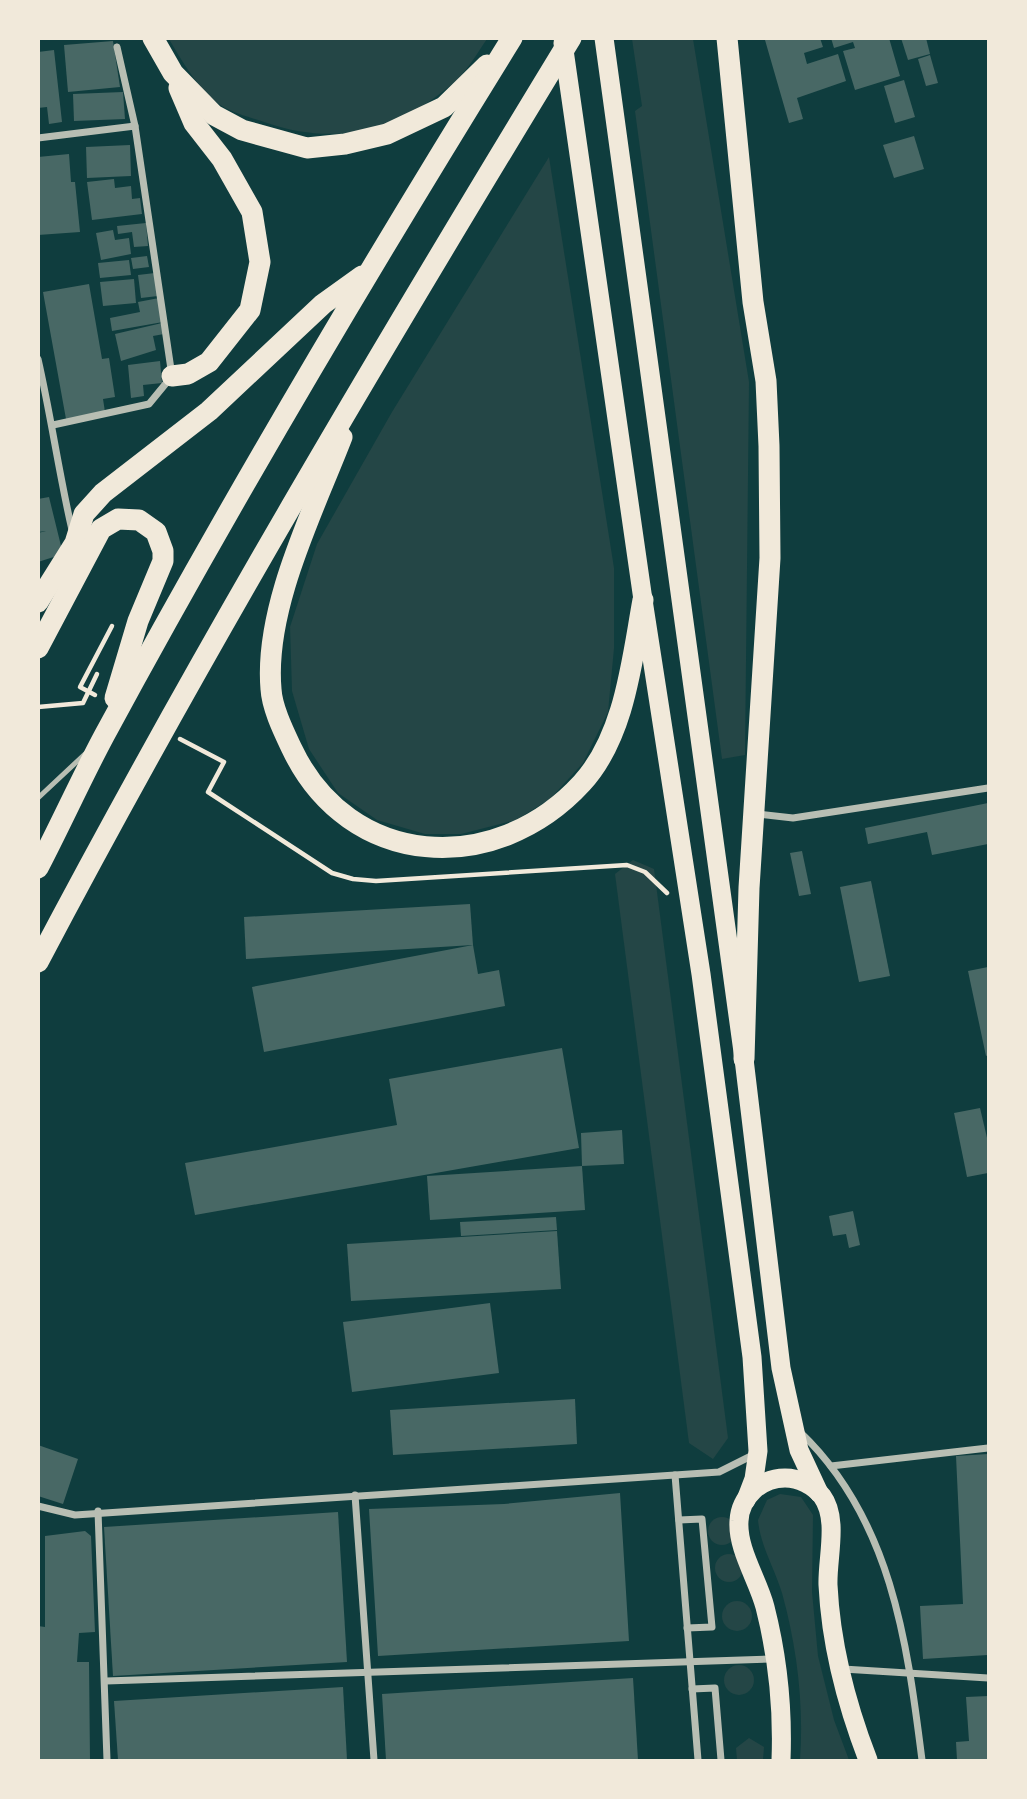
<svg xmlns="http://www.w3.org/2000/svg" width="1027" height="1799" font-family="'DM Sans',sans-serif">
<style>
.green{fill:#244646}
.building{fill:#486865}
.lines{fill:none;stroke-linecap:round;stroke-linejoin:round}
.path{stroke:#f1e9da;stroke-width:4.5}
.service{stroke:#b8beb3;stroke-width:5}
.minor{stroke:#b8beb3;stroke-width:7}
.trunk{stroke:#f1e9da;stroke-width:19}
.motorway{stroke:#f1e9da;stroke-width:21}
</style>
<rect width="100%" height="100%" fill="#0f3d3e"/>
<g class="green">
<path d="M169,39h318c-11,16 -21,34 -36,46 -56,47 -115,61 -184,38 -14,-5 -32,-9 -45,-17 -22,-14 -41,-46 -53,-67z"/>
<polygon points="632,39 693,39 749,382 745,755 722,759 635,111 642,106"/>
<polygon points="549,157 614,568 614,648 608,712 583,763 550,799 516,820 461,834 425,834 377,820 338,793 309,749 292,691 290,627 317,544 392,412"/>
<polygon points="633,860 654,869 728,1438 713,1459 689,1443 615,874"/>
<path d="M780,1494l21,3 12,18 -1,77 6,64 16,64 15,40h-49c4,-56 -3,-113 -18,-167 -7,-24 -22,-48 -24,-73l9,-20z"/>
<circle cx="722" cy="1531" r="14"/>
<circle cx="729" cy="1568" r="14"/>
<circle cx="737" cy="1616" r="15"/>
<circle cx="739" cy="1680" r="15"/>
<polygon points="749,1738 764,1747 763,1760 737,1760 736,1748"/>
</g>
<g class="building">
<polygon points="771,38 820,38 823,47 804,53 807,64 838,54 846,81 797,98 803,119 789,123 765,40"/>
<polygon points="831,38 889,38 900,76 855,90 843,51 855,48 853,42 834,48"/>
<polygon points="901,38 926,38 930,54 908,60"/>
<polygon points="113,41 120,87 68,92 64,45"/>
<polygon points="54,50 62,122 49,124 47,107 38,108 38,52"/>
<polygon points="930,55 938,83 926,86 918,59"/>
<polygon points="904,80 915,117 895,123 884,86"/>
<polygon points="123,92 125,119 74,121 73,94"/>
<polygon points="914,136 924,169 894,178 883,145"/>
<polygon points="130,145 131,176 87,178 86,147"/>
<polygon points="69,154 71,182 75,182 80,232 38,235 38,157"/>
<polygon points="114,179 115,188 131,186 132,199 140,198 142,214 92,220 87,182"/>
<polygon points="146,223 148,246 134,247 132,232 118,234 117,226"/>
<polygon points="113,230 115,240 129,238 131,254 101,260 96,233"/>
<polygon points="147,256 149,267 133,269 131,258"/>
<polygon points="129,260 131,275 100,278 98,263"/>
<polygon points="155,273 158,296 141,298 138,275"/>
<polygon points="134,279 136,303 103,306 100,282"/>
<polygon points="89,284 102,359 109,358 115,397 103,399 105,412 66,419 43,292"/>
<polygon points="159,298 163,322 112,331 110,318 140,312 138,302"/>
<polygon points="162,323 164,334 153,336 156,350 121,361 115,334"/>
<polygon points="160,361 162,383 143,385 144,396 131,398 128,365"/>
<polygon points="49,497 63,554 38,562 38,533 46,531 38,532 38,499"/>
<polygon points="988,803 988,844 932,855 927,832 868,844 865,828"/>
<polygon points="802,851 811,894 799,896 790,853"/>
<polygon points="871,881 890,976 859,982 840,887"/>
<polygon points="470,904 473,945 246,959 244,917"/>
<polygon points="473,945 478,974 499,970 505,1006 264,1052 252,987"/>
<polygon points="988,967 988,1055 986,1056 968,971"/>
<polygon points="562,1048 579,1148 195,1215 185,1163 397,1125 389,1079"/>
<polygon points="980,1108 988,1142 988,1173 967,1177 954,1113"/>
<polygon points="622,1130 624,1164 582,1166 581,1133"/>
<polygon points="582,1166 585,1210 430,1220 427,1176"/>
<polygon points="853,1211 860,1245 849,1248 846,1234 833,1236 829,1216"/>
<polygon points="556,1217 557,1230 461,1236 460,1222"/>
<polygon points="557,1231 561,1289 351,1301 347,1244"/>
<polygon points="490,1303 499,1373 352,1392 343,1322"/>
<polygon points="575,1399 577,1444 393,1455 390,1410"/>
<polygon points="38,1445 78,1459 63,1504 38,1496"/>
<polygon points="988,1454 988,1655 923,1659 920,1606 963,1604 956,1456"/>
<polygon points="620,1493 629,1641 378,1656 369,1509 504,1504"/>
<polygon points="338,1512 347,1662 113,1676 104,1527"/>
<polygon points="85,1531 91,1536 95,1632 79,1633 77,1662 89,1662 90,1760 38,1760 38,1626 45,1627 45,1536"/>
<polygon points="633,1678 638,1760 386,1760 382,1694"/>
<polygon points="343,1687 347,1760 118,1760 114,1701"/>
<polygon points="988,1696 988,1760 957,1760 956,1742 969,1741 966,1697"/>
</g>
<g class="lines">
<g class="path">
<polyline points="95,695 80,687 112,626"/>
<polyline points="38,707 83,703 97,674"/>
<polyline points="180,739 224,762 208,792 332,873 353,879 376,881 627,865 645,872 667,893"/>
</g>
<polyline class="service" points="38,798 85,754"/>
<g class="minor">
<polyline points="38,138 135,126"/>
<path d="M38,359c13,57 21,115 34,171"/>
<polyline points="53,425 149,404 172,376 135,126 117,47"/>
<polyline points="757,814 793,818 988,788"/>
<path d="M799,1431c92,87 108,210 123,329"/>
<polyline points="831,1466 988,1448"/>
<polyline points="675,1475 719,1472 755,1454"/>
<polyline points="355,1495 374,1760"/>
<polyline points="38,1506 75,1515 675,1475 698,1760"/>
<polyline points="98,1511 107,1760"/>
<polyline points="679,1520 702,1519 712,1627 687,1628"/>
<polyline points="843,1669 988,1678"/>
<polyline points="106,1681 773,1659"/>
<polyline points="692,1689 715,1688 721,1760"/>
</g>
<g class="trunk">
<polyline points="604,38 744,1059 781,1368 799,1450 819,1493"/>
<polyline points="563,43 643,600 701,974 752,1357 758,1451 754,1479 746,1500"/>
<path d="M781,1760c2,-52 -3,-102 -16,-153 -7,-27 -28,-58 -26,-86 1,-24 22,-43 46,-43 14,0 28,7 37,18 17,23 5,62 6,89 3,62 18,118 40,175"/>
</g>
<g class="motorway">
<polyline points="153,38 173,73 214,115 242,130 307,148 345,144 387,134 444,107 487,65"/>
<polyline points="727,38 753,302 766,381 769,446 770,558 749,888 744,1059"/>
<polyline points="172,376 188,374 209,362 250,310 260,262 252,212 222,159 194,123 179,88"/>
<path d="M342,437c-29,75 -78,171 -71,252 1,19 13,43 21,60 57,120 203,129 290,34 43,-47 50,-123 61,-183"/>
<polyline points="38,602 75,543 84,514 103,493 209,411 323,304 362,276"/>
<polyline points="38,648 101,529 118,519 139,520 156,532 163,551 163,561 138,621 115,698"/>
<path d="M38,868c23,-44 43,-89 66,-132 128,-237 266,-469 408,-698"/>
<path d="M38,962c166,-315 348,-620 533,-924"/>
</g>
</g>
<rect width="1027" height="1799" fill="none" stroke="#f1e9da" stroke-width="80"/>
</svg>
